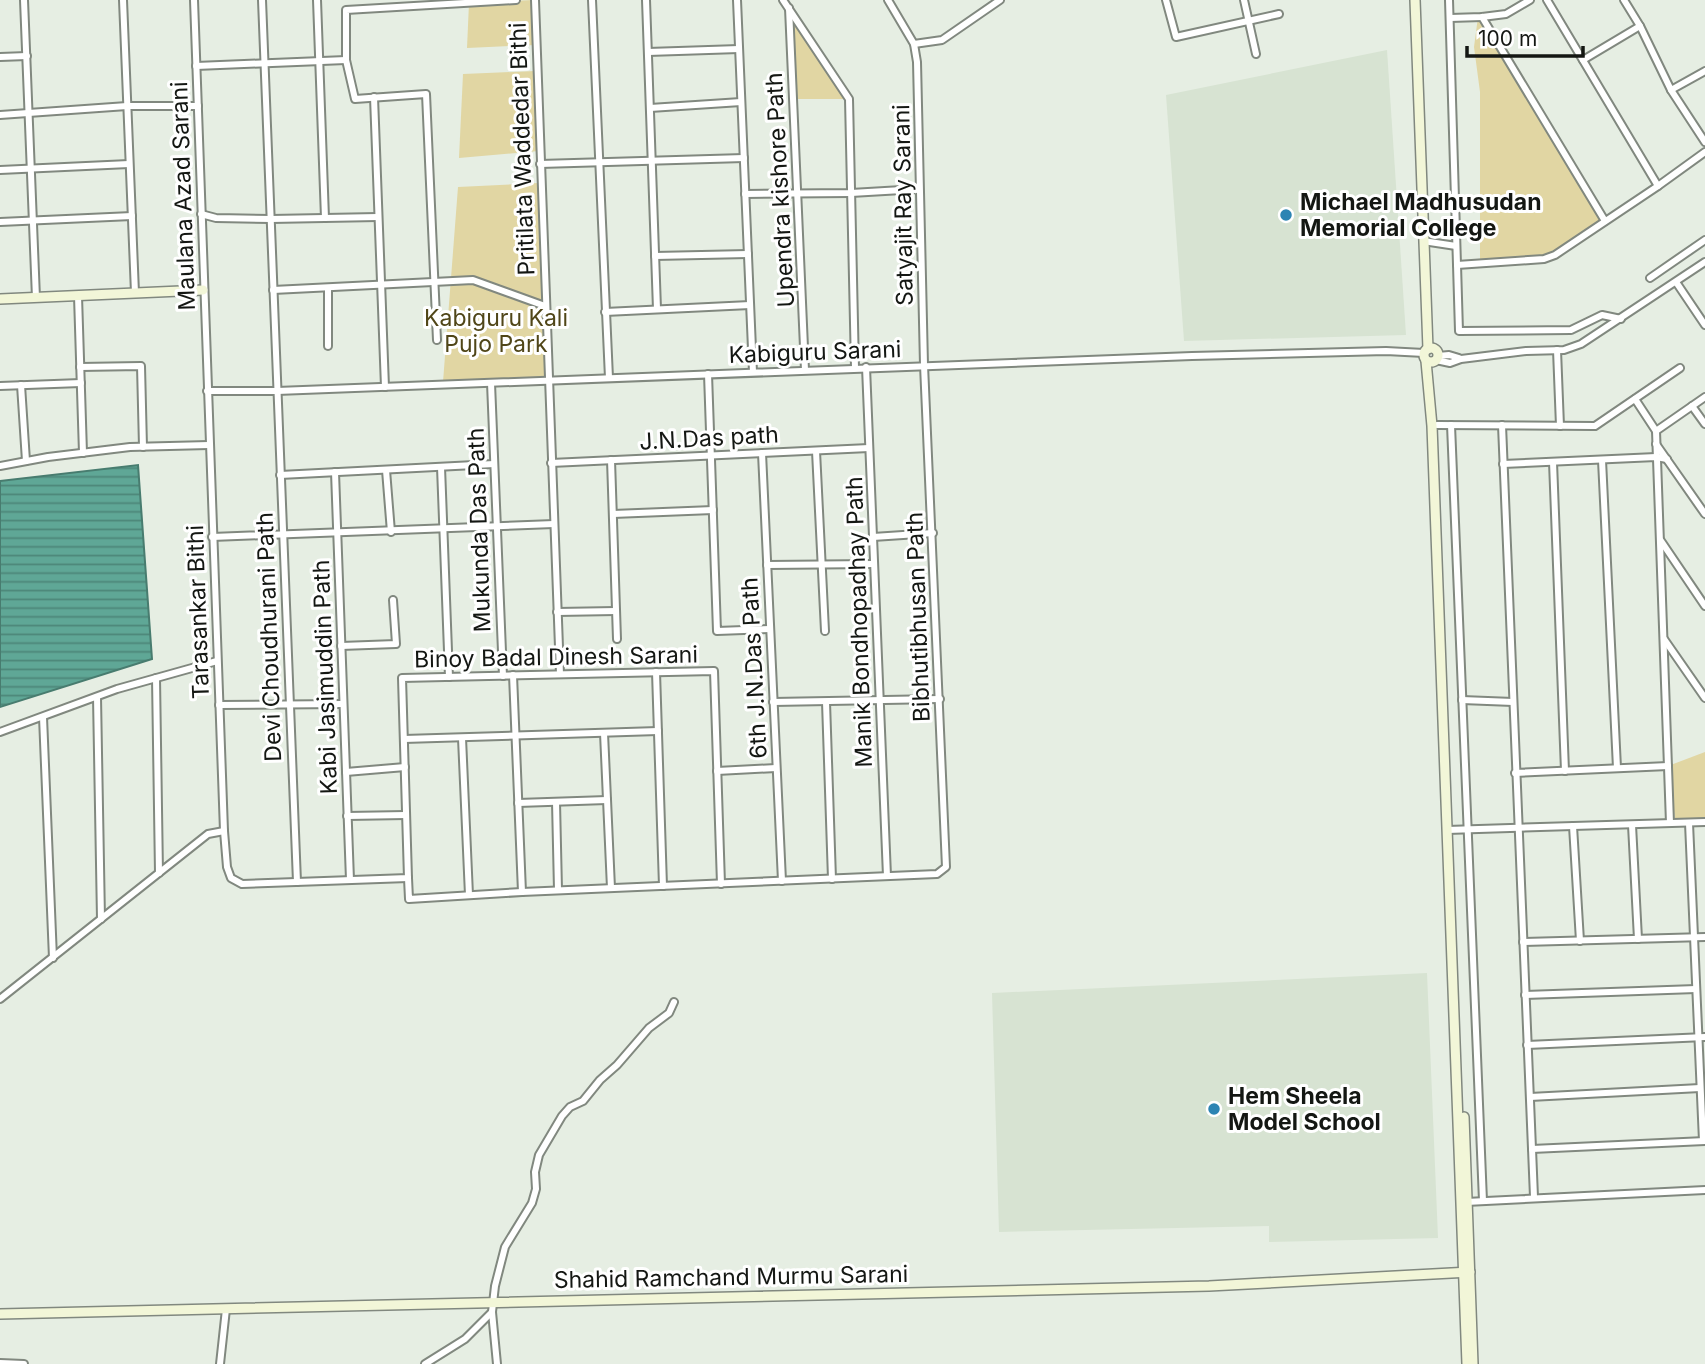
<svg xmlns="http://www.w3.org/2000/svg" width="1705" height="1364" font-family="Inter,sans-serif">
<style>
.built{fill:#d7e3d2}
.park{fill:#e1d6a3}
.water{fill:url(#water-rules);stroke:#487c6f;stroke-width:2}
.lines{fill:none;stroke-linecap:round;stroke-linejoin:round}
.street-casing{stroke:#81887f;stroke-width:10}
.secondary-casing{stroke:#81887f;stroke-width:12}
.street{stroke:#fff;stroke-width:6}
.secondary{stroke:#f2f6d8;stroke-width:9}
.poi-dot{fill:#2c84b3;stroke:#fff;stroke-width:2.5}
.labels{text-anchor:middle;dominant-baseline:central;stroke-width:6;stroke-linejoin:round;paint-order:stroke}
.street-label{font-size:23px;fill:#141713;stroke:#fff}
.poi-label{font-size:23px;font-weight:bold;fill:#141713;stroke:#fff;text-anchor:start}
.park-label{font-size:23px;fill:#504618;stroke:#fff}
</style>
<defs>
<pattern id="water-rules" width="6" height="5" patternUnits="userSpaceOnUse" patternTransform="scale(1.75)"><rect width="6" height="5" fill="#5fa796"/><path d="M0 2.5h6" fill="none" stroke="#4d8779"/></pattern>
</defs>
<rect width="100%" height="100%" fill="#e6eee3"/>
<g class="built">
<polygon points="1387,50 1406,335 1184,341 1166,95"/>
<polygon points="1427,973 1438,1238 1269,1242 1269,1226 999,1232 992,993"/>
</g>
<g class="park">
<polygon points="533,0 535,45 467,48 469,3"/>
<polygon points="792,14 849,99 793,99"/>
<polygon points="1478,17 1602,220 1547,258 1480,263 1480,92 1474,47"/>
<polygon points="535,71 539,151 459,158 463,74"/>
<polygon points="538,183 548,381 443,382 458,187"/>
<polygon points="1705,752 1705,818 1675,819 1668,766"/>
</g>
<polygon class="water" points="138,465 152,659 0,707 0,481"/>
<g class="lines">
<defs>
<g id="street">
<polyline points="24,0 36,298"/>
<polyline points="123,0 135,293"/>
<polyline points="194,0 224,831 227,867 231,878 242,884 408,878 402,678 714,671 721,884"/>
<polyline points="262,0 297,882"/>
<polyline points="317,0 325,218"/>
<polyline points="535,0 560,674"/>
<polyline points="592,0 609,378"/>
<polyline points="646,0 657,309"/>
<polyline points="737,0 753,372"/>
<polyline points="783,0 849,99 855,368"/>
<polyline points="1166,0 1176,37 1279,14"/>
<polyline points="1244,0 1256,54"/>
<polyline points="1449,0 1459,331 1571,330 1602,315 1621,319"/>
<polyline points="1547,0 1658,186"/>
<polyline points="1624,0 1640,26 1671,90 1705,71"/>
<polyline points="789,8 805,370"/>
<polyline points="1482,17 1605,221"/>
<polyline points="1450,18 1482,17 1506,14 1530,0"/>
<polyline points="914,44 942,40 1000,0"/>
<polyline points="648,52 739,49"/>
<polyline points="0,57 27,56"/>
<polyline points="1583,60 1640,26"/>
<polyline points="196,66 346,60"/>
<polyline points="1671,90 1705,142"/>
<polyline points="374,97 385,387"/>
<polyline points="650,108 741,102"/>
<polyline points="0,115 127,106 198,106"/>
<polyline points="540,164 744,158"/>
<polyline points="0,170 129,164"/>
<polyline points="745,194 851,193 919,189"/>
<polyline points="201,214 216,218 271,219 378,217"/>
<polyline points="0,222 132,216"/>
<polyline points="1423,241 1456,246"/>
<polyline points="655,256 748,254"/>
<polyline points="1457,265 1544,259 1555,255 1658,186 1705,152"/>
<polyline points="1650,278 1705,240"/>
<polyline points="1676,282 1705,325"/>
<polyline points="273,290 473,280 545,306"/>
<polyline points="78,296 83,453"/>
<polyline points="605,312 750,305"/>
<polyline points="437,340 426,94 355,99 346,60 346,10 516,0"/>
<polyline points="328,346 328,288"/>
<polyline points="1557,350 1560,426"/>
<polyline points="1438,356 1449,355 1459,358"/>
<polyline points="1436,360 1450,363 1461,359 1526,351 1564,350 1581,344 1705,262"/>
<polyline points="80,367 141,366 143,447"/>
<polyline points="866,367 887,876"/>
<polyline points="708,374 717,631 770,629"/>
<polyline points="491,383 503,676"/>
<polyline points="21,385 26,461"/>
<polyline points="0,386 81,383"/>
<polyline points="207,391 277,391 1192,356 1386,351 1424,353"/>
<polyline points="1635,399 1656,431"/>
<polyline points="1692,406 1705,424"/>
<polyline points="1437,425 1595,426 1680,368"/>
<polyline points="1451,425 1483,1201"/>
<polyline points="1502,425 1534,1197"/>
<polyline points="1656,444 1705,514"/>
<polyline points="816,451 825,631"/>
<polyline points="762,453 782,881"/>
<polyline points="611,460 617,639"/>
<polyline points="1602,460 1617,768"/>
<polyline points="1553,462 1565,771"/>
<polyline points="551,463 869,448"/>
<polyline points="1503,464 1656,457 1667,459"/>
<polyline points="0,466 48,457 130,447 209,445"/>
<polyline points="441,467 449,677"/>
<polyline points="386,470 391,532"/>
<polyline points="335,472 350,880"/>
<polyline points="280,475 494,464"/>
<polyline points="613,514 713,510"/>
<polyline points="212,537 554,524"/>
<polyline points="873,537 933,533"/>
<polyline points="1661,541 1705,606"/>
<polyline points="767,565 874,564"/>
<polyline points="557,612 616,611"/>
<polyline points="1664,639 1705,698"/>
<polyline points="341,646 396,644 393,600"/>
<polyline points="656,672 663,886"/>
<polyline points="513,675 522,892"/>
<polyline points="156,678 159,873"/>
<polyline points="97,697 101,919"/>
<polyline points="1462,700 1513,702"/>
<polyline points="773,702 940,699"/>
<polyline points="826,702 832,879"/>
<polyline points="219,705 343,704"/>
<polyline points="43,717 53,958"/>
<polyline points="0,732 117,689 217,661"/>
<polyline points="604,733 611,888"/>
<polyline points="462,738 469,895"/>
<polyline points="404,739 658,731"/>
<polyline points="717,771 776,768"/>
<polyline points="346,772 405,767"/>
<polyline points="1515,773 1668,766"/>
<polyline points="556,802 558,890"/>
<polyline points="518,803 607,800"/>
<polyline points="347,816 406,815"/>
<polyline points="1670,823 1656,431 1705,397"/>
<polyline points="1689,823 1703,1141"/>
<polyline points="1632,825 1638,939"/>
<polyline points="1573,826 1580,941"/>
<polyline points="1447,830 1705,822"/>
<polyline points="408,878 409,899 522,892 937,874 946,867 924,365 917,62 914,44 888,0"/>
<polyline points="1523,942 1705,937"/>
<polyline points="1525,995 1696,989"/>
<polyline points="0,999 208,834 224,831"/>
<polyline points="1527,1045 1705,1037"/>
<polyline points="1530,1097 1700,1088"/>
<polyline points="1532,1149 1705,1141"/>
<polyline points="1466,1202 1705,1190"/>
<polyline points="492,1312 497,1364"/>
<polyline points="0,1363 24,1364"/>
<polyline points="220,1364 226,1309"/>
<polyline points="425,1364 465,1339 492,1312 495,1286 505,1247 532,1203 536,1189 535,1172 539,1155 562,1116 570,1107 583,1101 600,1080 617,1065 649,1028 669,1013 674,1002"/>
</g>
<g id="secondary">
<polyline points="1415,0 1428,349"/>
<polyline points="0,299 203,290"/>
<circle cx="1431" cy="355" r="7"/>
<polyline points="1426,361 1432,426 1467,1364"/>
<polyline points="1464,1117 1473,1364"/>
<polyline points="0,1314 1209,1286 1470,1272"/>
</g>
</defs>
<use href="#street" class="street-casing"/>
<use href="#secondary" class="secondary-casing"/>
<use href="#street" class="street"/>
<use href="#secondary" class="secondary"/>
</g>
<g class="poi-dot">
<circle cx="1286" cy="215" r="7"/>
<circle cx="1214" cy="1109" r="7"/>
</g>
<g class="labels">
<g class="street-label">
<text transform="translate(522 149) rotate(-92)">Pritilata Waddedar Bithi</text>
<text transform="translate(780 190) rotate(-93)">Upendra kishore Path</text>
<text transform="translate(183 196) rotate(-92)">Maulana Azad Sarani</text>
<text transform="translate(903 205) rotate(-91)">Satyajit Ray Sarani</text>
<text transform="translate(815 352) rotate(-2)">Kabiguru Sarani</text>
<text transform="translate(709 438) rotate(-3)">J.N.Das path</text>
<text transform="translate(479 530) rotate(-92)">Mukunda Das Path</text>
<text transform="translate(198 612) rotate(-92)">Tarasankar Bithi</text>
<text transform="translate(918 617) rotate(-92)">Bibhutibhusan Path</text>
<text transform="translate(859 622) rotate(-92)">Manik Bondhopadhay Path</text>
<text transform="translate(269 637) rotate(-92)">Devi Choudhurani Path</text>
<text transform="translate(556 657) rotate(-1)">Binoy Badal Dinesh Sarani</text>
<text transform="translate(754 668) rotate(-93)">6th J.N.Das Path</text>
<text transform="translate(325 677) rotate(-92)">Kabi Jasimuddin Path</text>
<text transform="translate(731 1277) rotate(-1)">Shahid Ramchand Murmu Sarani</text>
</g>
<g class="poi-label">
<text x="1300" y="202">Michael Madhusudan<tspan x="1300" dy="26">Memorial College</tspan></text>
<text x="1228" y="1096">Hem Sheela<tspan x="1228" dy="26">Model School</tspan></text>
</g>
<g class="park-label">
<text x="496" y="318">Kabiguru Kali<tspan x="496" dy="26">Pujo Park</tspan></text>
</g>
</g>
<path d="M1467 46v10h116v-10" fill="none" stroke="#141713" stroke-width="3.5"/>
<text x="1478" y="46" font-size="21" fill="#141713" stroke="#ffffff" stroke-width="5" paint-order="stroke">100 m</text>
</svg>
